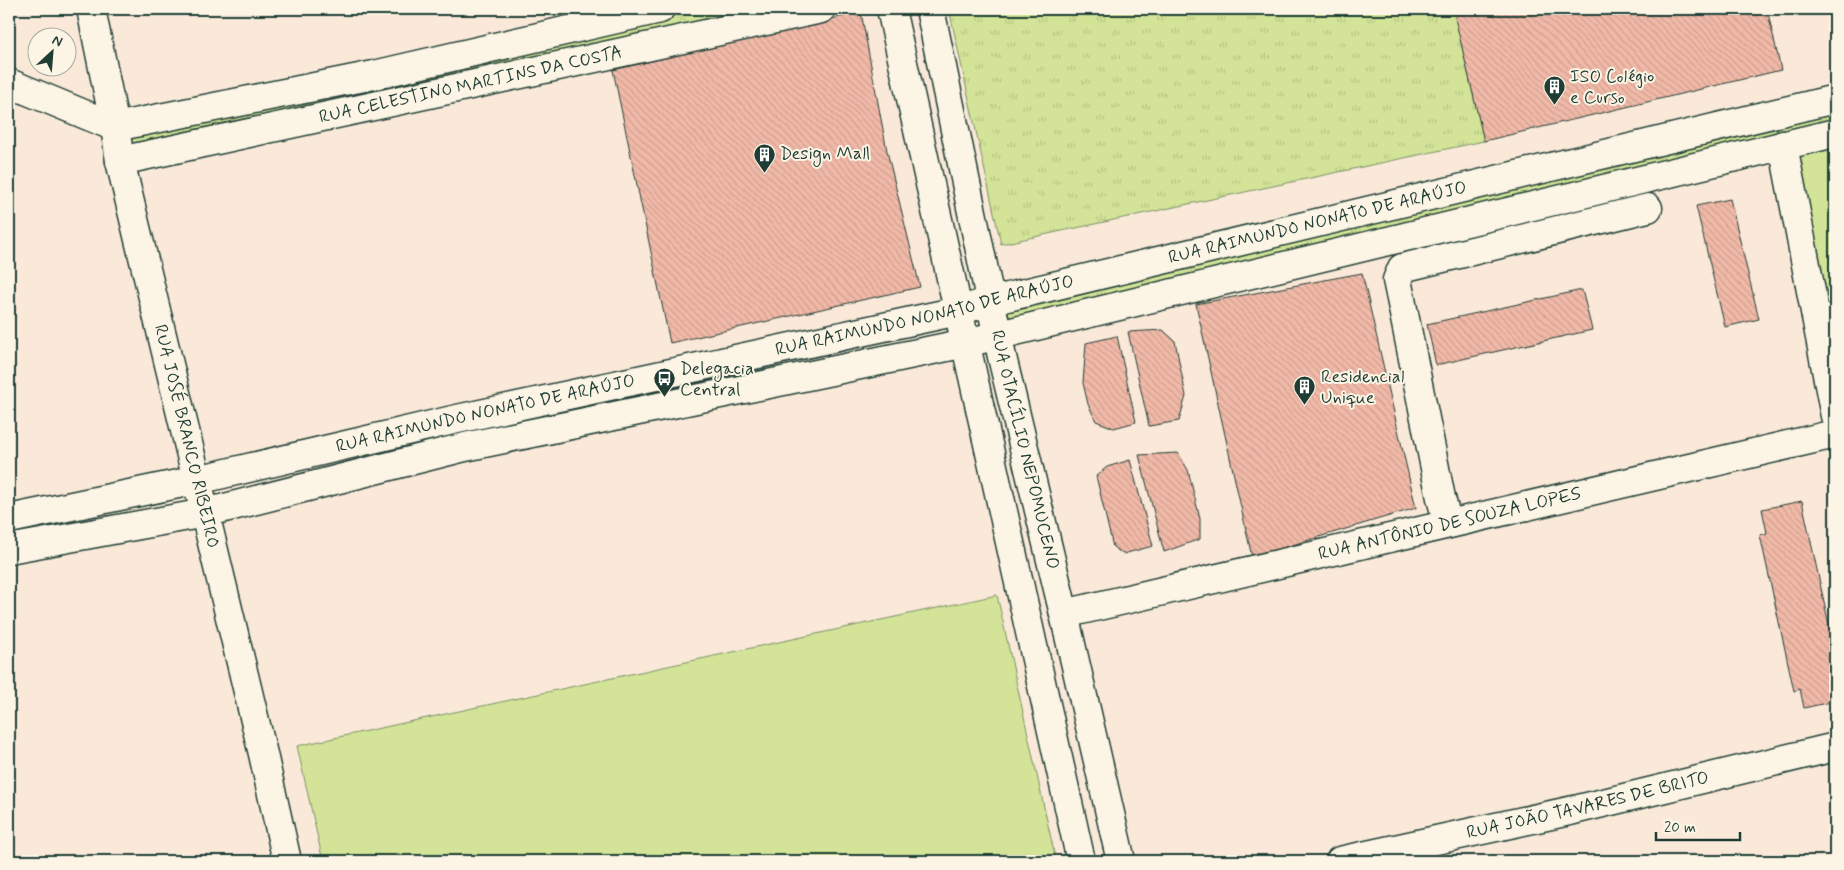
<svg xmlns="http://www.w3.org/2000/svg" width="1844" height="870" font-family="Mynerve,sans-serif">
<style>
.grass{fill:url(#grass-tufts);stroke:#799066}
.green{fill:#d3e498;stroke:#799066}
.building{fill:url(#building-back-hatch);stroke:#1f3d34}
.lines{fill:none;stroke-linecap:round;stroke-linejoin:round}
.minor-casing{stroke:#1f3d34;stroke-width:31}
.tertiary-casing{stroke:#1f3d34;stroke-width:31}
.secondary-casing{stroke:#1f3d34;stroke-width:31}
.minor{stroke:#fcf5e5;stroke-width:28}
.tertiary{stroke:#fcf5e5;stroke-width:28}
.secondary{stroke:#fcf5e5;stroke-width:28}
.labels{text-anchor:middle;dominant-baseline:central;stroke-width:4;stroke-linejoin:round;paint-order:stroke}
.poi-label{font-size:18px;fill:#1f3d34;stroke:#fcf5e5;text-anchor:start}
.street-label{font-size:18px;fill:#1f3d34;stroke:#fcf5e5}
</style>
<defs>
<pattern id="grass-tufts" width="24" height="20" patternUnits="userSpaceOnUse" patternTransform="scale(1.25)"><rect width="24" height="20" fill="#d3e498"/><path d="M3 7l-1-3M5 7V3M7 7l1-3M15 17l-1-3M17 17v-4M19 17l1-3" fill="none" stroke="#b5c484"/></pattern>
<pattern id="building-back-hatch" width="6" height="6" patternUnits="userSpaceOnUse" patternTransform="scale(1.25)"><rect width="6" height="6" fill="#f1b9a8"/><path d="M-1 5l2 2M0 0l6 6M5-1l2 2" fill="none" stroke="#cea091"/></pattern>
</defs>
<rect width="100%" height="100%" fill="#fae9d9"/>
<filter id="ink" filterUnits="userSpaceOnUse"><feTurbulence type="fractalNoise" baseFrequency=".02" numOctaves="2"/><feDisplacementMap in="SourceGraphic" scale="10" xChannelSelector="R" yChannelSelector="G"/><feConvolveMatrix kernelMatrix="1 2 1 2 8 2 1 2 1" color-interpolation-filters="sRGB"/></filter>
<g filter="url(#ink)">
<g class="grass">
<polygon points="689,9 789,9 389,97 382,79"/>
<polygon points="949,9 1453,9 1484,141 1001,244"/>
<polygon points="368,83 374,100 128,152 126,135"/>
<polygon points="1835,103 1835,126 1003,319 1002,303"/>
</g>
<g class="green">
<polygon points="1835,139 1835,345 1794,148"/>
<polygon points="997,595 1056,861 323,861 297,746"/>
</g>
<g class="building">
<polygon points="1453,9 1767,9 1781,70 1484,141"/>
<polygon points="861,12 887,151 920,287 670,343 613,70"/>
<polygon points="1730,199 1759,319 1725,327 1696,206"/>
<polygon points="1362,273 1416,508 1252,557 1196,304"/>
<polygon points="1582,290 1592,330 1436,365 1427,324"/>
<polygon points="1163,330 1175,341 1186,396 1179,421 1149,426 1128,332"/>
<polygon points="1117,336 1136,422 1114,428 1096,421 1088,404 1083,383 1086,343"/>
<polygon points="1178,453 1188,470 1200,519 1200,539 1164,552 1139,455"/>
<polygon points="1130,460 1153,546 1123,554 1113,547 1096,476 1107,467"/>
<polygon points="1802,501 1835,652 1835,701 1804,708 1800,689 1794,691 1760,535 1767,533 1762,509"/>
</g>
<g class="lines">
<defs>
<g id="minor">
<path id="s1" d="M91,9l24,118 5,34 143,593 24,107"/>
<polyline points="9,83 115,127 374,75 660,9"/>
<polyline points="1783,145 1835,416"/>
<path id="s2" d="M120,161l701,-152"/>
<polyline points="1448,524 1441,498 1401,299 1397,280 1402,268 1648,208"/>
<path id="s3" d="M1064,614l771,-180"/>
<path id="s4" d="M1340,861l234,-51 261,-63"/>
</g>
<g id="tertiary">
<polyline points="891,9 1081,861"/>
<path id="s5" d="M930,9l72,348 62,257 57,247"/>
</g>
<g id="secondary">
<path id="s6" d="M9,519l188,-39 260,-61 501,-108 33,-10 844,-202"/>
<polyline points="9,549 205,513 465,447 966,343 1835,133"/>
</g>
</defs>
<use href="#minor" class="minor-casing"/>
<use href="#tertiary" class="tertiary-casing"/>
<use href="#secondary" class="secondary-casing"/>
<use href="#minor" class="minor"/>
<use href="#tertiary" class="tertiary"/>
<use href="#secondary" class="secondary"/>
</g>
</g>
<defs>
<symbol id="building-pin" viewBox="-11 -11 22 30"><path d="M0 17L-7.5 6A9.5 9.5 0 1 1 7.5 6Z" fill="#1f3d34" stroke="#fcf5e5"/><path d="M-4-6H4V6H1V3H-1V6H-4ZM-2.5-4.3h1.7v1.8h-1.7ZM.8-4.3h1.7v1.8H.8ZM-2.5-1h1.7V.8h-1.7ZM.8-1h1.7V.8H.8Z" fill="#fff"/></symbol>
<symbol id="bus-pin" viewBox="-11 -11 22 30"><path d="M0 17L-7.5 6A9.5 9.5 0 1 1 7.5 6Z" fill="#1f3d34" stroke="#fcf5e5"/><path d="M-5-6H5V4H4V6H2V4H-2V6H-4V4H-5ZM-3.5-4V0h7V-4ZM-3.5 1.2v1.5H-2V1.2ZM2 1.2v1.5H3.5V1.2Z" fill="#fff"/></symbol>
</defs>
<g fill-rule="evenodd">
<use href="#building-pin" x="1542" y="74" width="25" height="34"/>
<use href="#building-pin" x="752" y="142" width="25" height="34"/>
<use href="#bus-pin" x="652" y="366" width="25" height="34"/>
<use href="#building-pin" x="1292" y="374" width="25" height="34"/>
</g>
<g class="labels">
<g class="poi-label">
<text x="1570" y="77">ISO Colégio<tspan x="1570" dy="21">e Curso</tspan></text>
<text x="780" y="154">Design Mall</text>
<text x="680" y="369">Delegacia<tspan x="680" dy="21">Central</tspan></text>
<text x="1321" y="377">Residencial<tspan x="1321" dy="21">Unique</tspan></text>
</g>
<g class="street-label">
<text stroke="none"><textPath href="#s2" startOffset="359">RUA CELESTINO MARTINS DA COSTA</textPath></text>
<text stroke="none"><textPath href="#s6" startOffset="1342">RUA RAIMUNDO NONATO DE ARAÚJO</textPath></text>
<text stroke="none"><textPath href="#s6" startOffset="938">RUA RAIMUNDO NONATO DE ARAÚJO</textPath></text>
<text stroke="none"><textPath href="#s6" startOffset="488">RUA RAIMUNDO NONATO DE ARAÚJO</textPath></text>
<text stroke="none"><textPath href="#s1" startOffset="438">RUA JOSÉ BRANCO RIBEIRO</textPath></text>
<text stroke="none"><textPath href="#s5" startOffset="451">RUA OTACÍLIO NEPOMUCENO</textPath></text>
<text stroke="none"><textPath href="#s3" startOffset="396">RUA ANTÔNIO DE SOUZA LOPES</textPath></text>
<text stroke="none"><textPath href="#s4" startOffset="254">RUA JOÃO TAVARES DE BRITO</textPath></text>
</g>
</g>
<rect width="1844" height="870" fill="none" stroke="#fcf5e5" stroke-width="30"/>
<rect x="15" y="15" width="1814" height="840" fill="none" stroke="#1f3d34" stroke-width="2" filter="url(#ink)"/>
<g transform="translate(52 52) rotate(26)"><circle r="24" fill="#fcf5e5" stroke="#a4ab9e"/>
<path d="M0-4L9 19L0 12L-9 19Z" fill="#1f3d34"/>
<text y="-8" font-size="14" font-weight="bold" text-anchor="middle" fill="#1f3d34">N</text>
</g>
<path d="M1656 832v8h84v-8" fill="none" stroke="#1f3d34" stroke-width="2.5"/>
<text x="1664" y="832" font-size="15" fill="#1f3d34" stroke="#fcf5e5" stroke-width="4" paint-order="stroke">20 m</text>
</svg>
